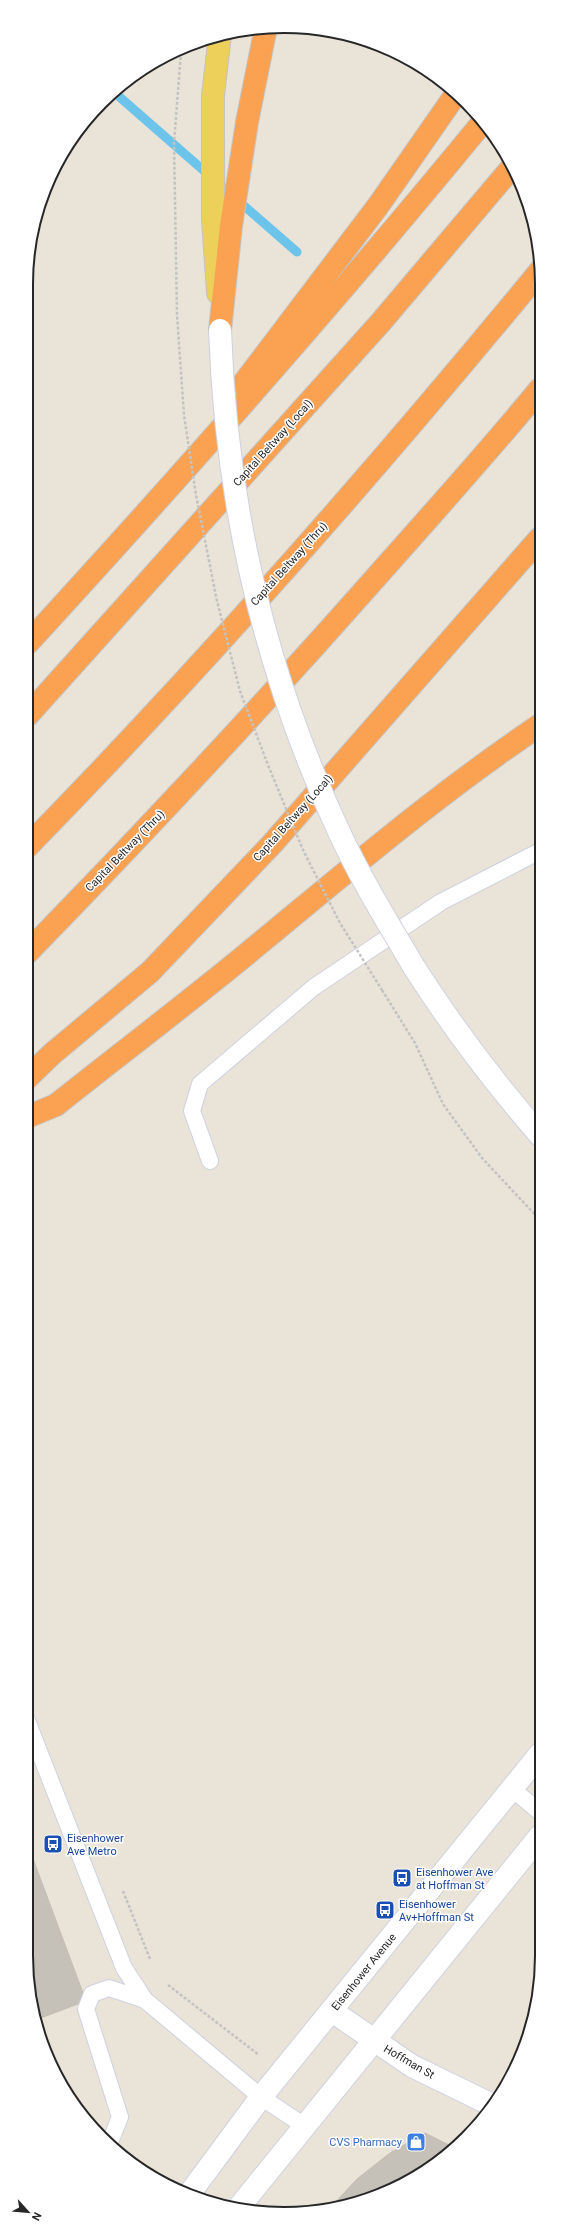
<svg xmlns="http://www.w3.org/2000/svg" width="568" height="2240" font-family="Roboto,sans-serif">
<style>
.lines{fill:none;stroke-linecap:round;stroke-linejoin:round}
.stream{stroke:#6cc4eb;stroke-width:9}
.building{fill:#c5c0b8;stroke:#c4bfb2}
.lane-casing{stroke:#ced1e0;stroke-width:18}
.street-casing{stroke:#ced1e0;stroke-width:24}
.secondary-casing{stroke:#ced1e0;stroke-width:24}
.primary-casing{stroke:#c3c3c3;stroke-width:24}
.highway-casing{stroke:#c3c3c3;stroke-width:24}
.path{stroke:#c3c3c3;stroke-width:2.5;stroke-dasharray:3 2;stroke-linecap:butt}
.lane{stroke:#fff;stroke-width:16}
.street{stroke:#fff;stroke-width:22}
.secondary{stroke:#fff;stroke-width:22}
.primary{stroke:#edd05a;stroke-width:22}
.highway{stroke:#fba252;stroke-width:22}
.rail{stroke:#9c9eb1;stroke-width:3}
.secondary-bridge-casing{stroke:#ced1e0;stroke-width:24;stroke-linecap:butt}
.path-bridge{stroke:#c3c3c3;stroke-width:2.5;stroke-dasharray:3 2;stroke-linecap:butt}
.secondary-bridge{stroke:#fff;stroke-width:22}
.labels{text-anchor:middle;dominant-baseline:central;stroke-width:3;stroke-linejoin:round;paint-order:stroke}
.street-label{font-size:11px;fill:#272727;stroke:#fff}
.transit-label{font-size:11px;fill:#164399;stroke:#fff;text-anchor:start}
.shop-label{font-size:11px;fill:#366cbe;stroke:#fff;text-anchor:end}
.rim{fill:none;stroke:#272727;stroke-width:2}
</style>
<rect width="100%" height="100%" fill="#eae3d8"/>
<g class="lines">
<polyline class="stream" points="115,93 297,252"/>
</g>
<g class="building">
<polygon points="26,1840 86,2001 38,2019 26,1956"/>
<polygon points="425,2133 453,2147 441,2161 351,2205 331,2207 357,2179 390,2153"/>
</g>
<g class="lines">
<defs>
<g id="lane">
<polyline points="210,1161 192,1111 200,1084 314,987 441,902 540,851"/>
<polyline points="26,1718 124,1968 145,2000 261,2097 306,2127"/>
<polyline points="512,1789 540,1812"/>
<polyline points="110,2142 120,2117 86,2009 92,1994 109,1988 145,2000"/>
</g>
<polyline id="street" points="332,2011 412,2066 490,2104"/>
<g id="secondary">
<path d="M414,967c39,61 78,113 126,168"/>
<polyline points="190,2193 261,2097 540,1754"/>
<polyline points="240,2206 540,1836"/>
</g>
<polyline id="primary" points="218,293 213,219 213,95 220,35"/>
<g id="highway">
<polyline points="220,330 231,226 247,122 265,32"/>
<polyline points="243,384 378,206 456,94"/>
<path d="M28,643c155,-169 308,-342 454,-520"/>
<polyline points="28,715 381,322 513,166"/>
<path d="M27,847c180,-184 350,-378 513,-576"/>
<path d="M27,953c121,-124 238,-250 352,-379 54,-61 109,-122 161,-185"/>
<polyline points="27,1078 52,1054 150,972 272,844 540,538"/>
<path d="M27,1117l29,-12c64,-51 129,-100 192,-152 95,-78 189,-159 292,-228"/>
</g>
</defs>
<use href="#lane" class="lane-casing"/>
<use href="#street" class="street-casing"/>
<use href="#secondary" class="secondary-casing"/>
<use href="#primary" class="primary-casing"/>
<use href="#highway" class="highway-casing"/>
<g class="path">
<polyline points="382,990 415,1043 443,1104 482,1158 540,1220"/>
<polyline points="123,1891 150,1959"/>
<polyline points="168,1985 259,2055"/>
</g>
<use href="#lane" class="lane"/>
<use href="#street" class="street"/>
<use href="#secondary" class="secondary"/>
<use href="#primary" class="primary"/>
<use href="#highway" class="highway"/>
<polyline class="rail" points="44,2049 48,2058"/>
<defs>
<path id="secondary-bridge" d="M220,330c6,177 45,344 120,504 21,45 48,89 74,133"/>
</defs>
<use href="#secondary-bridge" class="secondary-bridge-casing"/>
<polyline class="path-bridge" points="181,52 174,143 177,315 184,415 196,495 217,601 240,691 268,765 303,850 340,923 382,990"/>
<use href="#secondary-bridge" class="secondary-bridge"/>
</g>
<defs>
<symbol id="bus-square" viewBox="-11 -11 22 22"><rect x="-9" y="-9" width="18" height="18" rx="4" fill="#1a4fb4" stroke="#fff"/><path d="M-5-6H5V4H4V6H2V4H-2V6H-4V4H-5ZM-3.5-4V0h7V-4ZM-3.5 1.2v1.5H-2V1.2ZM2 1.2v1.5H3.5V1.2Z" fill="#fff"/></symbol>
<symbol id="shop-square" viewBox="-11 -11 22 22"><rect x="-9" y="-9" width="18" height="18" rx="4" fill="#3f7fe0" stroke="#fff"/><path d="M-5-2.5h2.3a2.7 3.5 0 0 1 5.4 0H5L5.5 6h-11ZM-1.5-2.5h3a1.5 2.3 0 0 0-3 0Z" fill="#fff"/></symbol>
</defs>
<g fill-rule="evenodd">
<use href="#bus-square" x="42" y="1833" width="22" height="22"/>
<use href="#bus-square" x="391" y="1867" width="22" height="22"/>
<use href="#bus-square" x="374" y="1899" width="22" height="22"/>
<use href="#shop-square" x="405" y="2131" width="22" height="22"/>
</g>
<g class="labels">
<g class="street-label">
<text transform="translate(273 443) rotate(-48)">Capital Beltway (Local)</text>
<text transform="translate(289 564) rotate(-48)">Capital Beltway (Thru)</text>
<text transform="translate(293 818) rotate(-48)">Capital Beltway (Local)</text>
<text transform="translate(125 851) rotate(-46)">Capital Beltway (Thru)</text>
<text transform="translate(364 1972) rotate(-51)">Eisenhower Avenue</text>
<text transform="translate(409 2062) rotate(30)">Hoffman St</text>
</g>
<g class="transit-label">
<text x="67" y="1838">Eisenhower<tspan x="67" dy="13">Ave Metro</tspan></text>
<text x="416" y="1872">Eisenhower Ave<tspan x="416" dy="13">at Hoffman St</tspan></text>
<text x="399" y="1904">Eisenhower<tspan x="399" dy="13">Av+Hoffman St</tspan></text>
</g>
<g class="shop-label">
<text x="402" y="2142">CVS Pharmacy</text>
</g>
</g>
<path d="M0 0H568V2240H0ZM284 33H284A251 251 0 0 1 535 284V1956A251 251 0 0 1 284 2207H284A251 251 0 0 1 33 1956V284A251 251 0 0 1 284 33Z" fill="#fff" fill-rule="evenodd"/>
<path class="rim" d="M284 33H284A251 251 0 0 1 535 284V1956A251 251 0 0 1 284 2207H284A251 251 0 0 1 33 1956V284A251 251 0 0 1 284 33Z"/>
<g transform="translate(28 2212) rotate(117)" stroke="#ffffff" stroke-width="3" paint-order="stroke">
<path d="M0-3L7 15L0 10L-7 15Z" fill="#272727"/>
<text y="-6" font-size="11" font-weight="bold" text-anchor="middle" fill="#272727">N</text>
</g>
</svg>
